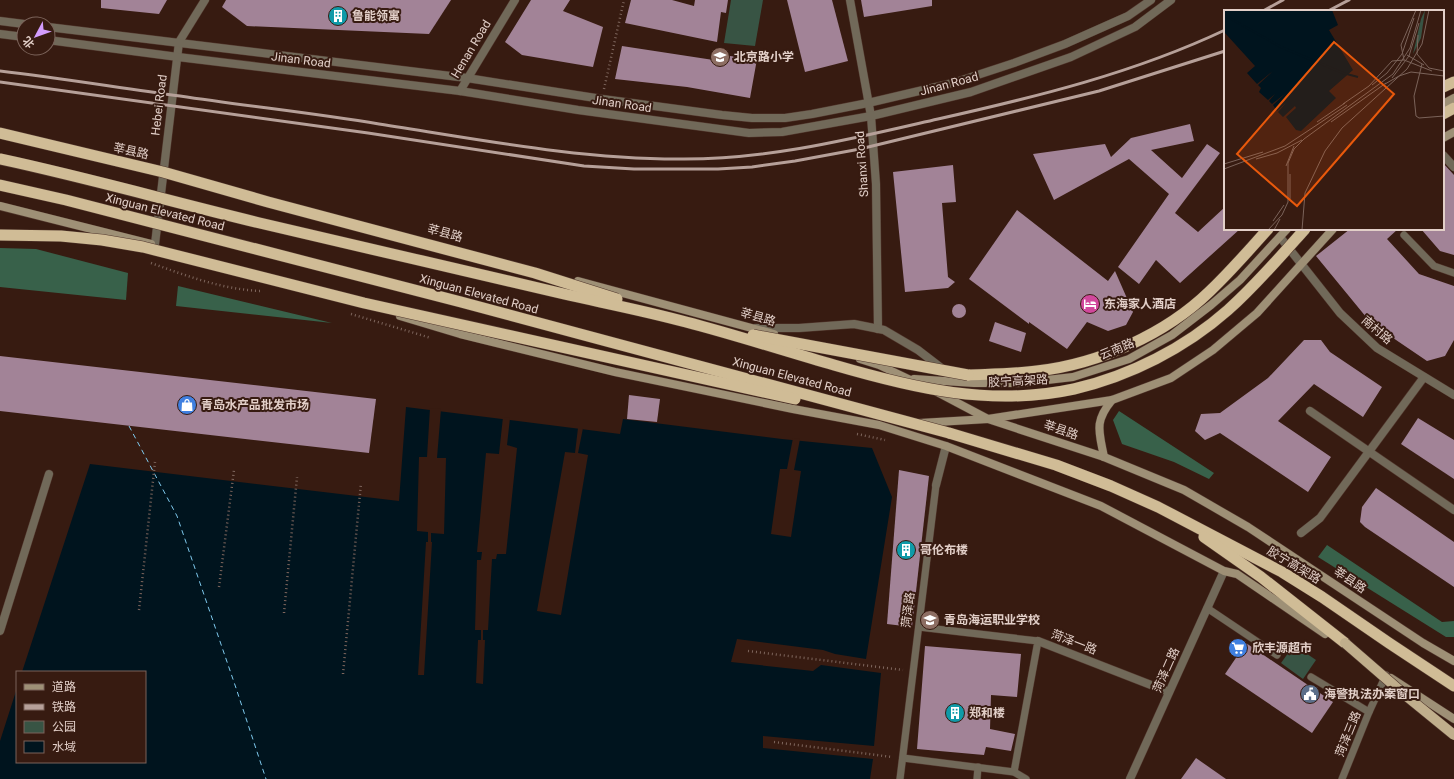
<svg xmlns="http://www.w3.org/2000/svg" width="1454" height="779" font-family="Roboto,'Noto Sans SC',sans-serif">
<style>
.green{fill:#385444}
.forest{fill:#38614a}
.water{fill:#00141e}
.pier{fill:#371b11}
.lines{fill:none;stroke-linecap:round;stroke-linejoin:round}
.ferry{stroke:#7fcaee;stroke-width:1;stroke-dasharray:5 4;stroke-linecap:butt}
.building{fill:#a28397}
.service-casing{stroke:#52382e;stroke-width:8}
.pedestrian-casing{stroke:#52382e;stroke-width:9}
.minor-casing{stroke:#52382e;stroke-width:9}
.tertiary-casing{stroke:#52382e;stroke-width:9}
.secondary-casing{stroke:#52382e;stroke-width:9}
.trunk-casing{stroke:#52382e;stroke-width:12}
.path{stroke:#7e665d;stroke-width:2.5;stroke-dasharray:1 3;stroke-linecap:butt}
.service{stroke:#716959;stroke-width:7}
.pedestrian{stroke:#716959;stroke-width:8}
.minor{stroke:#716959;stroke-width:8}
.tertiary{stroke:#716959;stroke-width:8}
.secondary{stroke:#9e9076;stroke-width:8}
.trunk{stroke:#d0bc96;stroke-width:11}
.rail{stroke:#b6a099;stroke-width:3}
.primary-bridge-casing{stroke:#52382e;stroke-width:11;stroke-linecap:butt}
.trunk-bridge-casing{stroke:#52382e;stroke-width:12;stroke-linecap:butt}
.primary-bridge{stroke:#c0ae8c;stroke-width:10}
.trunk-bridge{stroke:#d0bc96;stroke-width:11}
.labels{text-anchor:middle;dominant-baseline:central;stroke-width:4;stroke-linejoin:round;paint-order:stroke}
.poi-label{font-size:12px;font-weight:bold;fill:#e2cfc8;stroke:#371b11;text-anchor:start}
.street-label{font-size:12px;fill:#e2cfc8;stroke:#371b11}
.inset-river{fill:none;stroke:#00141e;stroke-width:2}
.inset-road{fill:none;stroke:#7b635a;stroke-width:1}
.view{fill:#e8590c;fill-opacity:0.15;stroke:#e8590c;stroke-width:2}
.inset-edge{fill:none;stroke:#e2cfc8;stroke-width:2}
</style>
<rect width="100%" height="100%" fill="#371b11"/>
<g class="green">
<polygon points="731,0 763,0 755,46 724,43"/>
<polygon points="1294,645 1316,660 1303,679 1281,663"/>
</g>
<g class="forest">
<polygon points="0,248 36,249 128,273 126,300 0,287"/>
<polygon points="178,286 332,323 176,306"/>
<polygon points="1119,411 1214,473 1209,479 1174,462 1122,444 1113,420"/>
<polygon points="1327,545 1442,622 1454,621 1454,637 1446,637 1318,557"/>
</g>
<polygon class="water" points="406,407 620,434 623,419 782,439 872,448 892,497 866,659 835,654 823,650 737,639 731,662 813,671 821,665 881,673 874,746 763,736 763,748 873,759 870,779 0,779 0,741 17,688 17,762 145,762 145,672 22,672 90,464 399,501"/>
<g class="pier">
<polygon points="430,408 441,409 437,458 446,458 444,534 431,533 431,542 432,542 424,675 418,675 426,542 428,542 428,532 417,531 419,457 427,457"/>
<polygon points="503,417 510,418 507,445 517,448 506,554 497,554 496,559 492,559 488,630 483,630 483,640 485,640 483,684 476,683 478,640 481,640 481,630 475,630 477,560 481,560 482,552 477,552 486,453 499,454"/>
<polygon points="578,428 583,428 578,453 588,455 561,615 537,611 565,452 575,453"/>
<polygon points="793,438 800,439 794,470 801,471 791,537 771,534 780,469 787,469"/>
</g>
<g class="lines">
<polyline class="ferry" points="129,426 177,516 236,688 266,779"/>
</g>
<g class="building">
<polygon points="101,0 167,0 159,14 101,8"/>
<polygon points="226,0 451,0 429,34 247,26 222,7"/>
<polygon points="531,0 570,0 563,11 603,27 593,67 522,55 505,42"/>
<polygon points="631,0 672,0 694,6 695,0 728,0 726,13 721,12 717,42 625,23"/>
<polygon points="787,0 832,0 848,61 805,72"/>
<polygon points="861,0 932,0 932,6 864,17"/>
<polygon points="622,46 720,61 721,55 757,59 750,98 687,87 615,79"/>
<polygon points="1190,124 1194,141 1151,150 1182,178 1207,144 1220,153 1175,213 1198,232 1225,207 1225,229 1240,229 1180,283 1156,260 1139,284 1118,267 1169,194 1129,159 1054,200 1033,154 1105,144 1111,157 1131,138"/>
<polygon points="1443,163 1454,175 1454,255 1440,251 1421,229 1443,229"/>
<polygon points="953,165 956,202 942,203 948,277 955,282 948,288 905,292 893,172"/>
<polygon points="1017,210 1108,281 1115,271 1133,312 1126,325 1108,331 1087,322 1067,349 1029,322 1029,324 969,279"/>
<polygon points="1350,229 1398,229 1387,239 1419,274 1454,286 1454,340 1445,356 1427,361 1371,323 1316,256"/>
<circle cx="959" cy="311" r="7"/>
<polygon points="995,322 1026,333 1021,352 989,341"/>
<polygon points="1304,340 1321,340 1330,352 1382,387 1363,417 1314,384 1278,421 1331,457 1308,492 1220,433 1205,440 1195,431 1201,414 1220,413 1268,378"/>
<polygon points="0,356 376,399 369,453 0,411"/>
<polygon points="629,395 660,399 657,422 627,419"/>
<polygon points="1418,418 1454,440 1454,479 1401,444"/>
<polygon points="899,470 929,476 912,627 887,624"/>
<polygon points="1376,488 1454,542 1454,587 1365,527 1360,522 1362,507"/>
<polygon points="1246,643 1333,702 1312,733 1225,674"/>
<polygon points="925,646 1021,654 1017,697 991,695 990,729 1015,734 1011,751 986,747 984,755 917,749"/>
<polygon points="1196,758 1226,779 1181,779"/>
</g>
<g class="lines">
<defs>
<g id="service">
<polyline points="1404,235 1434,266 1454,273"/>
<polyline points="1207,608 1277,655"/>
<polyline points="919,627 1038,641 1014,772"/>
<polyline points="1311,677 1369,712"/>
<polyline points="903,758 1014,772 1026,779"/>
<polyline points="900,779 936,485"/>
<polyline points="977,779 978,767"/>
<polyline points="1342,779 1369,712 1386,675"/>
</g>
<polyline id="pedestrian" points="0,631 49,474"/>
<g id="minor">
<polyline points="850,0 871,116 876,184 878,329"/>
<polyline points="1443,155 1454,167"/>
<polyline points="1280,237 1340,313 1377,348 1454,395"/>
<polyline points="155,244 179,42 205,0"/>
<polyline points="1310,411 1454,510"/>
<polyline points="936,485 946,446"/>
<polyline points="1301,533 1320,518 1424,377"/>
<polyline points="1038,641 1169,692"/>
<polyline points="1130,779 1224,571"/>
</g>
<g id="tertiary">
<polyline points="0,21 24,24"/>
<polyline points="48,27 467,78 602,99 722,115 752,118 785,118 812,114 868,103 953,83 1014,63 1065,44 1128,16 1151,0"/>
<polyline points="0,34 24,37"/>
<polyline points="48,40 178,57 460,91 578,110 749,133 782,132 871,116 971,92 1071,57 1135,27 1171,0"/>
<polyline points="460,91 515,0"/>
<polyline points="756,328 799,328 854,324 884,330 918,350 944,370"/>
</g>
<g id="secondary">
<polyline points="1443,104 1454,98"/>
<polyline points="1443,138 1454,132"/>
<polyline points="0,206 151,244"/>
<polyline points="578,281 774,334"/>
<polyline points="400,316 460,334 615,372 793,409 879,425 946,446 1101,506 1224,571 1237,574 1325,634"/>
<polyline points="860,359 879,365 919,384"/>
<polyline points="914,379 974,383 1021,383 1073,377 1129,359 1172,335 1211,305 1240,280 1287,229"/>
<polyline points="937,392 988,419 1104,457 1184,490 1248,527 1423,643 1454,661"/>
<polyline points="920,423 988,419 1112,400 1171,378 1213,350 1257,313 1333,229"/>
<path d="M1104,457c-5,-26 -10,-35 8,-57"/>
<polyline points="1391,678 1454,719"/>
</g>
<g id="trunk">
<polyline points="1443,87 1454,82"/>
<polyline points="1443,114 1454,108"/>
<path d="M968,375c23,-1 46,-1 69,-4 62,-7 129,-37 173,-80 21,-20 39,-41 58,-62"/>
<polyline points="949,433 1056,465 1111,486 1158,507 1282,572 1322,597 1389,643 1454,686"/>
<polyline points="1204,537 1261,577 1345,643"/>
</g>
</defs>
<use href="#service" class="service-casing"/>
<use href="#pedestrian" class="pedestrian-casing"/>
<use href="#minor" class="minor-casing"/>
<use href="#tertiary" class="tertiary-casing"/>
<use href="#secondary" class="secondary-casing"/>
<use href="#trunk" class="trunk-casing"/>
<g class="path">
<polyline points="604,89 624,0"/>
<path d="M151,263c36,13 70,26 109,28"/>
<polyline points="351,314 431,338"/>
<polyline points="857,434 885,440"/>
<polyline points="219,587 234,470"/>
<polyline points="139,610 155,462"/>
<polyline points="284,613 297,477"/>
<polyline points="748,651 903,670"/>
<polyline points="343,674 361,483"/>
<polyline points="774,742 892,757"/>
</g>
<use href="#service" class="service"/>
<use href="#pedestrian" class="pedestrian"/>
<use href="#minor" class="minor"/>
<use href="#tertiary" class="tertiary"/>
<use href="#secondary" class="secondary"/>
<use href="#trunk" class="trunk"/>
<g class="rail">
<polyline points="1263,11 1283,0"/>
<polyline points="1328,11 1349,0"/>
<path d="M0,71c60,7 120,17 180,25 66,10 133,17 199,28 99,15 199,35 299,35 90,1 173,-20 260,-40 98,-22 196,-46 287,-89"/>
<polyline points="0,82 368,133 584,166 634,169 718,169 752,167 795,161 860,149 1099,91 1225,51"/>
</g>
<defs>
<polyline id="primary-bridge" points="1345,643 1405,695 1454,735"/>
<g id="trunk-bridge">
<polyline points="0,133 163,172 268,202 535,273 617,299"/>
<path d="M0,159c89,19 176,44 264,65 100,24 200,46 300,70 40,9 82,17 122,28 50,13 99,29 148,43 79,23 157,42 240,24 56,-13 111,-41 154,-79 28,-25 52,-53 77,-81"/>
<polyline points="0,185 66,200 461,302 949,433"/>
<polyline points="0,235 61,236 102,240 143,247 364,303 795,399"/>
<polyline points="753,335 968,375"/>
</g>
</defs>
<use href="#primary-bridge" class="primary-bridge-casing"/>
<use href="#trunk-bridge" class="trunk-bridge-casing"/>
<use href="#primary-bridge" class="primary-bridge"/>
<use href="#trunk-bridge" class="trunk-bridge"/>
</g>
<defs>
<symbol id="building-disc" viewBox="-11 -11 22 22"><circle r="9.5" fill="#0f9aa8" stroke="#371b11"/><path d="M-4-6H4V6H1V3H-1V6H-4ZM-2.5-4.3h1.7v1.8h-1.7ZM.8-4.3h1.7v1.8H.8ZM-2.5-1h1.7V.8h-1.7ZM.8-1h1.7V.8H.8Z" fill="#fff"/></symbol>
<symbol id="school-disc" viewBox="-11 -11 22 22"><circle r="9.5" fill="#8d6e63" stroke="#371b11"/><path d="M0-5L7-2L0 1L-7-2ZM-4 1L0 2.5L4 1V4Q0 6-4 4Z" fill="#fff"/></symbol>
<symbol id="hotel-disc" viewBox="-11 -11 22 22"><circle r="9.5" fill="#d1479c" stroke="#371b11"/><path d="M-6-4.5h1.5V1H6V5H4.5V3h-9V5H-6ZM-4 0a1.8 1.8 0 1 1 3.6 0ZM.5 0V-2.5h3Q6-2.5 6 0Z" fill="#fff"/></symbol>
<symbol id="shop-disc" viewBox="-11 -11 22 22"><circle r="9.5" fill="#3f7fe0" stroke="#371b11"/><path d="M-5-2.5h2.3a2.7 3.5 0 0 1 5.4 0H5L5.5 6h-11ZM-1.5-2.5h3a1.5 2.3 0 0 0-3 0Z" fill="#fff"/></symbol>
<symbol id="supermarket-disc" viewBox="-11 -11 22 22"><circle r="9.5" fill="#3f7fe0" stroke="#371b11"/><path d="M-6-5.5h2.5l.6 2H6L4.5 2H-2.5L-4.4-4H-6ZM-1.5 3.2a1.3 1.3 0 1 0 .1 0ZM3 3.2a1.3 1.3 0 1 0 .1 0Z" fill="#fff"/></symbol>
<symbol id="civic-disc" viewBox="-11 -11 22 22"><circle r="9.5" fill="#5c6f8a" stroke="#371b11"/><path d="M-.6-6.5H3V-4.5H.6V-3L4-1V1h2V6H-6V1h2V-1L-.6-3ZM-1.2 2.5V6h2.4V2.5Z" fill="#fff"/></symbol>
</defs>
<g fill-rule="evenodd">
<use href="#building-disc" x="327" y="5" width="22" height="22"/>
<use href="#school-disc" x="709" y="46" width="22" height="22"/>
<use href="#hotel-disc" x="1079" y="293" width="22" height="22"/>
<use href="#shop-disc" x="176" y="394" width="22" height="22"/>
<use href="#building-disc" x="895" y="539" width="22" height="22"/>
<use href="#school-disc" x="919" y="609" width="22" height="22"/>
<use href="#supermarket-disc" x="1227" y="637" width="22" height="22"/>
<use href="#civic-disc" x="1299" y="683" width="22" height="22"/>
<use href="#building-disc" x="944" y="702" width="22" height="22"/>
</g>
<g class="labels">
<g class="poi-label">
<text x="352" y="16">鲁能领寓</text>
<text x="734" y="57">北京路小学</text>
<text x="1104" y="304">东海家人酒店</text>
<text x="201" y="405">青岛水产品批发市场</text>
<text x="920" y="550">哥伦布楼</text>
<text x="944" y="620">青岛海运职业学校</text>
<text x="1252" y="648">欣丰源超市</text>
<text x="1324" y="694">海警执法办案窗口</text>
<text x="969" y="713">郑和楼</text>
</g>
<g class="street-label">
<text transform="translate(471 49) rotate(-59)">Henan Road</text>
<text transform="translate(301 60) rotate(7)">Jinan Road</text>
<text transform="translate(949 84) rotate(-15)">Jinan Road</text>
<text transform="translate(622 104) rotate(8)">Jinan Road</text>
<text transform="translate(159 105) rotate(-83)">Hebei Road</text>
<text transform="translate(131 151) rotate(12)">莘县路</text>
<text transform="translate(862 164) rotate(-94)">Shanxi Road</text>
<text transform="translate(165 212) rotate(14)">Xinguan Elevated Road</text>
<text transform="translate(445 233) rotate(15)">莘县路</text>
<text transform="translate(479 294) rotate(15)">Xinguan Elevated Road</text>
<text transform="translate(758 317) rotate(16)">莘县路</text>
<text transform="translate(1377 330) rotate(40)">南村路</text>
<text transform="translate(1117 349) rotate(-22)">云南路</text>
<text transform="translate(792 377) rotate(15)">Xinguan Elevated Road</text>
<text transform="translate(1018 381) rotate(-3)">胶宁高架路</text>
<text transform="translate(1061 430) rotate(19)">莘县路</text>
<text transform="translate(1294 565) rotate(31)">胶宁高架路</text>
<text transform="translate(1350 580) rotate(34)">莘县路</text>
<text transform="translate(908 610) rotate(-83)">菏泽路</text>
<text transform="translate(1074 642) rotate(21)">菏泽一路</text>
<text transform="translate(1166 670) rotate(-66)">菏泽二路</text>
<text transform="translate(1348 734) rotate(-68)">菏泽三路</text>
</g>
</g>
<g transform="translate(1224 10)">
<rect width="220" height="220" fill="#371b11"/>
<path d="M201,0l-4,28 -8,16 8,-35z" fill="#385444"/>
<path d="M0,0h108l6,15 -9,5 24,40 -24,21 7,7 -35,33 -5,-1 -10,-13 10,-9 -1,-2 -12,11 -5,-5 8,-9 -9,8 -4,-6 13,-12 -14,11 -3,-3 6,-7 -7,6 -9,-8 2,-4 -3,-3 15,-14 -16,13 -10,-11 8,-7 -30,-33z" fill="#00141e"/>
<path class="inset-river" d="M0,5l57,32 62,26 15,4"/>
<path class="inset-road" d="M194,25l-1,19 12,14M183,45l17,10M180,50l-3,-15 15,-35M198,54l-8,32 2,20 3,2 25,-2M205,58l15,3M168,68l17,-22 10,-33M161,74l14,-8 12,-4 33,4M148,75l15,-12 15,-19 12,-36M119,94l26,-18 23,-25 12,-1 28,11M93,112l28,-19M107,112l55,-39M32,149l21,-6 25,-13M0,154l39,-12M62,156l8,-20M0,159l61,-23 62,-41M66,189v-25M49,211l11,-16M44,220l14,-15 6,-13v-39l6,-14 10,-10 89,-65 17,-26 11,-38M50,220l6,-11M78,220l3,-37 20,-42 17,-23 65,-59 15,-25 7,-34"/>
<path class="view" d="M110,32l60,52 -97,112 -60,-52z"/>
<rect width="220" height="220" class="inset-edge"/>
</g>
<rect x="16" y="671" width="130" height="92" fill="#371b11" stroke="#7b635a"/>
<rect x="24" y="684" width="20" height="6" fill="#9e9076" stroke="#7b635a"/>
<text x="52" y="691" font-size="12" fill="#e2cfc8">道路</text>
<rect x="24" y="704" width="20" height="6" fill="#b6a099" stroke="#7b635a"/>
<text x="52" y="711" font-size="12" fill="#e2cfc8">铁路</text>
<rect x="24" y="721" width="20" height="12" fill="#385444" stroke="#7b635a"/>
<text x="52" y="731" font-size="12" fill="#e2cfc8">公园</text>
<rect x="24" y="741" width="20" height="12" fill="#00141e" stroke="#7b635a"/>
<text x="52" y="751" font-size="12" fill="#e2cfc8">水域</text>
<g transform="translate(36 36) rotate(229)"><circle r="19" fill="#371b11" stroke="#7b635a"/>
<path d="M0-3L7 15L0 10L-7 15Z" fill="#d39cfc"/>
<text y="-6" font-size="11" font-weight="bold" text-anchor="middle" fill="#e2cfc8">北</text>
</g>
</svg>
